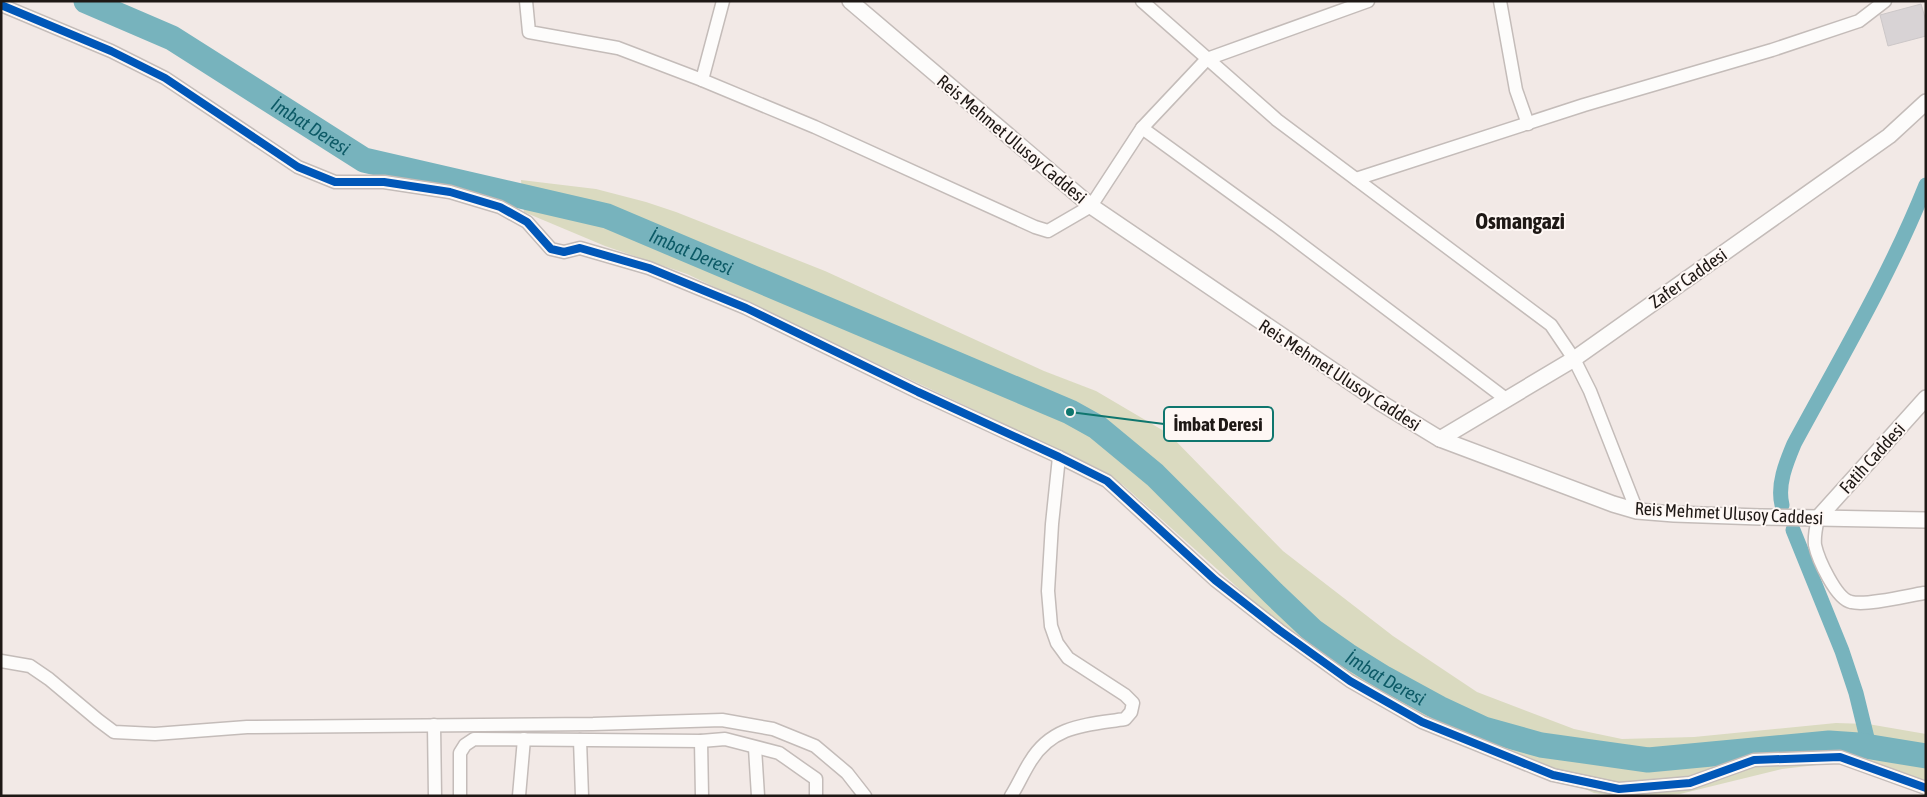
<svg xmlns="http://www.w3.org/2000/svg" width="1927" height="797" font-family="'Asap Condensed',sans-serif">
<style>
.green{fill:#dadac0}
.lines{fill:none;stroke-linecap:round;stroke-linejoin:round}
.canal{stroke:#77b3bd;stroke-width:15}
.river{stroke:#77b3bd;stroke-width:25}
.building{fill:#d8d3d5;stroke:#ccc7c8}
.minor-casing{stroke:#c4bcb9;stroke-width:15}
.tertiary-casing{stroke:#c4bcb9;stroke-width:18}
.minor{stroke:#fdfcfb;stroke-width:12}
.tertiary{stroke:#fdfcfb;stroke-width:15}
.cycleway-casing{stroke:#fef7f4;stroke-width:11}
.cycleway{stroke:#0057b8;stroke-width:8}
.labels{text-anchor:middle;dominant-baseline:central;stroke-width:4;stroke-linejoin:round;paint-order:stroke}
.street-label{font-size:18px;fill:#1e1815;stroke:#fef7f4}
.water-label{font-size:19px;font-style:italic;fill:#0c5a66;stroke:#fef7f4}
.district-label{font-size:22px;font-weight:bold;fill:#1e1815;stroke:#fef7f4}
.leader{fill:none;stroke:#0f766e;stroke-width:2}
.callout-dot{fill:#0f766e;stroke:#fef7f4;stroke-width:2}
.callout{fill:#fef7f4;stroke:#0f766e;stroke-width:2}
.callout-label{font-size:19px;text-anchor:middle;font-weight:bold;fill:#1e1815}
</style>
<rect width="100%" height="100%" fill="#f2e9e6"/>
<path class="green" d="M521,180l75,9 50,13 30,10 149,59 219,100 52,20 73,43 114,117 110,85 84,56 97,37 48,10 72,-2 142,-14 32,1 58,10v49l-84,-20 -17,1 -43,5 -102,25c-27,3 -59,3 -86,-1l-164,-74 -77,-43 -60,-39 -170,-152 -28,-18 -408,-193 -82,-28 -81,-34z"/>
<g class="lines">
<g class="canal">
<path d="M1782,505c-5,-20 4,-42 12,-61 46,-85 96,-169 132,-259"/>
<polyline points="1793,530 1842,651 1856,693 1869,746"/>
</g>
<path class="river" id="s1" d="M86,1l86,37 192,122 243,56 463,196 27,15 58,48 118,118 40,38 34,24 37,23 55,30 45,21 57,16 107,15 181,-17 30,2 67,11"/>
</g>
<polygon class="building" points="1921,4 1926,21 1926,36 1888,46 1880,15"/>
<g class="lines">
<defs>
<g id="minor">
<polyline points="526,1 529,32 618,48 702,80 815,127 1035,227 1048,231 1091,206 1142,128 1207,59 1368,1"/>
<polyline points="1142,1 1277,120 1551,325 1574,359 1590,391 1637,511"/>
<polyline points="1500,1 1516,90 1528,124"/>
<polyline points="1,5 111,51 165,78 298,167 335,182 384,182 450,192 500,207 527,222 551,249 564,252 580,248 649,268 746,308 918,392 1059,457 1107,481 1215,580 1279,630 1350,681 1422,722 1553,775 1619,789 1690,783 1754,760 1840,757 1926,788"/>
<polyline points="702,80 723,1"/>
<polyline points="1142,128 1277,226 1506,399"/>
<polyline points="1356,179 1584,105 1772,50 1859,21 1885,1"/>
<path d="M1818,518c-2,9 -4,18 -3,27 3,14 21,54 36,57 16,4 55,-6 73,-9"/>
<polyline points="1,661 30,666 49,679 98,720 114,732 155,734 247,727 593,724 722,720 773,729 815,746 847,773 865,796"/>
<polyline points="434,725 435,796"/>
<polyline points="580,740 582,796"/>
<polyline points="701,741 702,796"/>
<polyline points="755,748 758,796"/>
<polyline points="460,796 460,753 465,745 474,739 701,741 725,739 779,753 816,779 816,796"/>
<polyline points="519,796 524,739"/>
<path d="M1011,796c7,-11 12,-23 19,-34 22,-37 56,-37 95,-43l6,-7 2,-9 -8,-8 -57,-37 -11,-15 -6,-17 -3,-35 4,-67 7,-67"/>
</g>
<g id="tertiary">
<polyline points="850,1 1091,206 1381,403 1440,439 1613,504 1637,511 1674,514 1760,517 1926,520"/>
<polyline points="1440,439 1574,359 1889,136 1926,102"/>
<polyline points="1818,518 1926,398"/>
</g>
</defs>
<use href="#minor" class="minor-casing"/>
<use href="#tertiary" class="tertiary-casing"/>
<use href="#minor" class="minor"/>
<use href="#tertiary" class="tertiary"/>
<defs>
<polyline id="cycleway" points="1,5 111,51 165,78 298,167 335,182 384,182 450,192 500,207 527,222 551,249 564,252 580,248 649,268 746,308 918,392 1059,457 1107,481 1215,580 1279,630 1350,681 1422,722 1553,775 1619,789 1690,783 1754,760 1840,757 1926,788"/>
</defs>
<use href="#cycleway" class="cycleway-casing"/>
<use href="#cycleway" class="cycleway"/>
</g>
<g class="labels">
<g class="street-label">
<text transform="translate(1012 139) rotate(40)">Reis Mehmet Ulusoy Caddesi</text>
<text transform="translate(1688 278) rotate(-35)">Zafer Caddesi</text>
<text transform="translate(1340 375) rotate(33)">Reis Mehmet Ulusoy Caddesi</text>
<text transform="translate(1872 458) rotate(-48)">Fatih Caddesi</text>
<text transform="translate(1729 513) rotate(3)">Reis Mehmet Ulusoy Caddesi</text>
</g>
<g class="water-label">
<text stroke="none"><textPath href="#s1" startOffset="258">İmbat Deresi</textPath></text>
<text stroke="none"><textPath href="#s1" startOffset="662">İmbat Deresi</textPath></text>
<text stroke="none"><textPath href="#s1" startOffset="1488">İmbat Deresi</textPath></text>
</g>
<g class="district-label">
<text x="1520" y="221">Osmangazi</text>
</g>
</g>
<path class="leader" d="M1070 412L1164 424"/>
<circle class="callout-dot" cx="1070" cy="412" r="5"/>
<rect class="callout" x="1164" y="407" width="109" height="34" rx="5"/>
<g class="callout-label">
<text x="1218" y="431">İmbat Deresi</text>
</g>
<rect width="1927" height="797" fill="none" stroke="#1e1815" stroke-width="5"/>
</svg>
